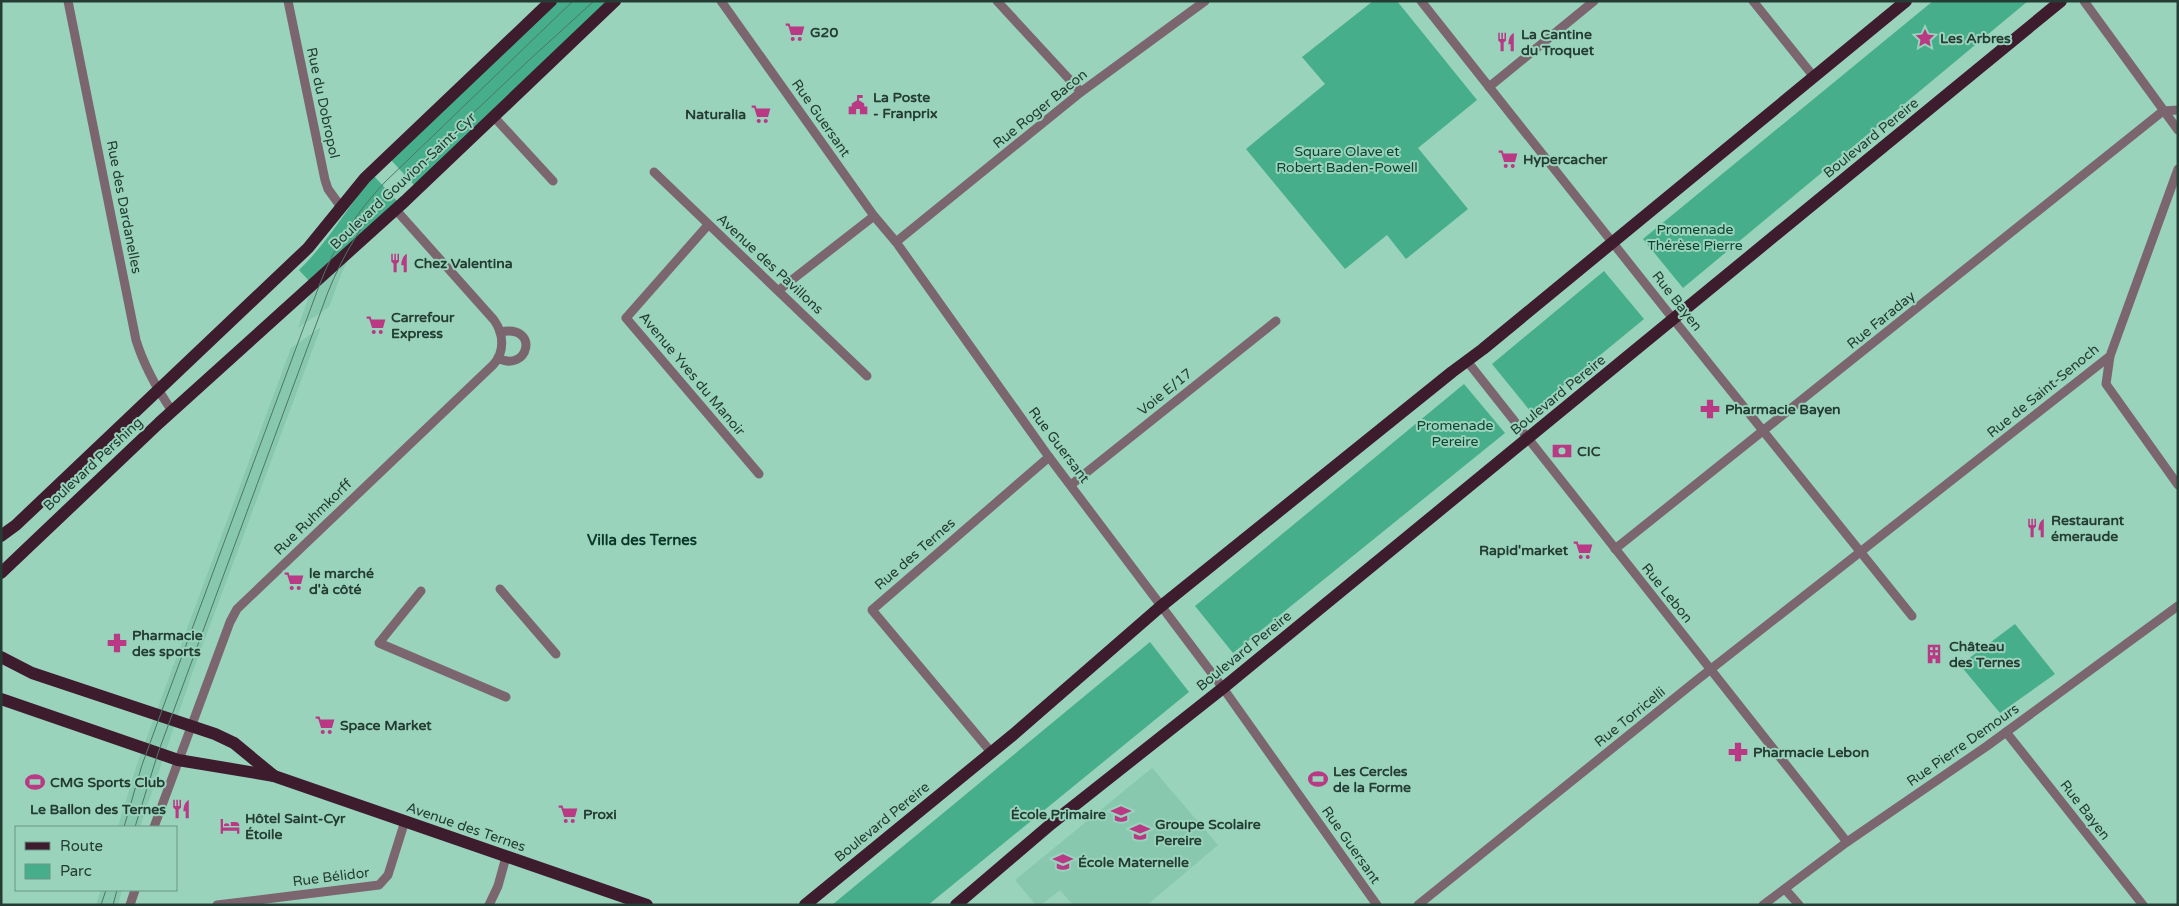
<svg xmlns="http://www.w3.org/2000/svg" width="2179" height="906" font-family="'Varela Round',sans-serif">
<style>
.built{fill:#87c8af}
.green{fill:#47ae8b}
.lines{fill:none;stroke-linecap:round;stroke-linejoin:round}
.minor{stroke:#7b6670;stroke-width:9}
.major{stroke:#3d1c2e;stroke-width:12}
.tram{stroke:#507567;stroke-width:1}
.labels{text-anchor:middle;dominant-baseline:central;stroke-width:4;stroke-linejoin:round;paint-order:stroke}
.poi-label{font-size:14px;font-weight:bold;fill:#243c33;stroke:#99d3bc;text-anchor:start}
.street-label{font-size:14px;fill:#243c33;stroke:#99d3bc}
.park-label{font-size:14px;fill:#0e4332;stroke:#99d3bc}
.neighbourhood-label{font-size:15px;font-weight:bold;fill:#0a3729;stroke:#99d3bc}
</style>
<rect width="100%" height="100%" fill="#99d3bc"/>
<g class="built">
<polygon points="357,243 342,272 329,307 298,328 316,276"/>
<polygon points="321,327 193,671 140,827 118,827 137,764 291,348"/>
<polygon points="1152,768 1218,845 1147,905 1073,905 1060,890 1041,905 1036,905 1015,880"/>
<polygon points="101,890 122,890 118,905 96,905"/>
</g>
<g class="green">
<polygon points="558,1 608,1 414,185 391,160"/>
<polygon points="1373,1 1397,1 1477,100 1418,148 1468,209 1406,259 1387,235 1345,269 1246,149 1325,84 1302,57"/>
<polygon points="1933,1 2028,1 1683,288 1643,239"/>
<path d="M374,176l23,25 -87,81 -11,-12c31,-30 47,-62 75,-94z"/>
<polygon points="1604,271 1644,319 1531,412 1492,364"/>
<polygon points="1464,384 1505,433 1233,653 1195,606"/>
<polygon points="2015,624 2055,674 2000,713 1960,665"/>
<polygon points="1150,642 1189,692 928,905 832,905"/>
</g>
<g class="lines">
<g class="minor">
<path d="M68,1l68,339c8,26 21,49 36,71"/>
<polyline points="288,1 325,180 328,189 341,207"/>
<polyline points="721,1 874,216 896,242 1049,457 1223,688 1377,905"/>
<polyline points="997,1 1081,92"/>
<polyline points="1421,1 1674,320 1912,616"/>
<polyline points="1753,1 1814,77"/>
<polyline points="2084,1 2178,130"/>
<polyline points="1489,87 1594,1"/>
<polyline points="494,117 553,181"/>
<polyline points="654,172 867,376"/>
<polyline points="708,225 626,318 759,474"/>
<polyline points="896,242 1081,92 1205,1"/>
<polyline points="779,290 874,216"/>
<polyline points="2110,356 2106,384 2178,485"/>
<path d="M498,358c30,16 43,-34 2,-26"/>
<polyline points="1467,361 1847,842"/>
<polyline points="1072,484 1276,321"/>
<polyline points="1615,549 2163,111 2178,110"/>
<polyline points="500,589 556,654"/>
<polyline points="421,591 379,643 506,697"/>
<polyline points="2006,732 2143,905"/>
<polyline points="991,752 872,610 1049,457"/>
<path d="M154,827l76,-205 7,-13 256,-244c12,-13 11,-31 1,-45l-98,-110"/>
<polyline points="1785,889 1799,905"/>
<polyline points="130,905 135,890"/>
<polyline points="217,905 379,885 388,875 405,821"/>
<polyline points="489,905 498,886 506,857"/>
<polyline points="1418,905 1697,680 2110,356 2178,169"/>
<polyline points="1763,905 1847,842 1987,746 2178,606"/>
</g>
<g class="major">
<polyline points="1,536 16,525 308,248 365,178 551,1"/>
<polyline points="1,573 159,423 405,201 615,1"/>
<polyline points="1,657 32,673 215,734 234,743 274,776"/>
<polyline points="1,699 178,760 274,776 647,905"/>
<polyline points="805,905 1014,734 1160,607 1452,372 1483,349 1906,1"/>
<polyline points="956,905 1051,824 1223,688 2061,1"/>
</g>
<g class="tram">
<path d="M124,827l18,-62 23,-63 154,-416c15,-40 37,-73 66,-104l188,-181"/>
<path d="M135,827l23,-74 170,-461c15,-37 34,-69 61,-99l138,-131 67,-61"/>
<polyline points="101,905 106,890"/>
<polyline points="113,905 117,890"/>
</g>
</g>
<defs>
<symbol id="supermarket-bare" viewBox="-9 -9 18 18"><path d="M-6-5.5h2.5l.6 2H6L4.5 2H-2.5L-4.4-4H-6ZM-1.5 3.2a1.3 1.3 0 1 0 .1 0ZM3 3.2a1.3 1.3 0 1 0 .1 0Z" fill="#b93985" stroke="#99d3bc" stroke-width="2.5" paint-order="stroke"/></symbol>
<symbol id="sight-bare" viewBox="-9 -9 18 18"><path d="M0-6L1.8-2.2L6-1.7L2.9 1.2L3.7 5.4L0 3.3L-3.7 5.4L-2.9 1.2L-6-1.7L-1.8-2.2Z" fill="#b93985" stroke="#99d3bc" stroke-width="2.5" paint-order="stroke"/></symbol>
<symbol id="restaurant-bare" viewBox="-9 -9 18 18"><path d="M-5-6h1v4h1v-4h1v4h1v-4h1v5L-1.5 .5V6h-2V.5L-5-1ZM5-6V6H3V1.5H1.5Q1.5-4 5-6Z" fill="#b93985" stroke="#99d3bc" stroke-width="2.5" paint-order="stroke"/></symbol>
<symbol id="civic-bare" viewBox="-9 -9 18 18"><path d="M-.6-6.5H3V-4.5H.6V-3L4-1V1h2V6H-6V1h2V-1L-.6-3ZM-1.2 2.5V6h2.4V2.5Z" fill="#b93985" stroke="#99d3bc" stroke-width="2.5" paint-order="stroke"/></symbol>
<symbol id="pharmacy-bare" viewBox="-9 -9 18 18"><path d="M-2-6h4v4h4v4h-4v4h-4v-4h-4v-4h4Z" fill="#b93985" stroke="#99d3bc" stroke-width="2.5" paint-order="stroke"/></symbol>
<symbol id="bank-bare" viewBox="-9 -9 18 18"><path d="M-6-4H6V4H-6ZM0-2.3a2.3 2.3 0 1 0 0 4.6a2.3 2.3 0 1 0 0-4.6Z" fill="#b93985" stroke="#99d3bc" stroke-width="2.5" paint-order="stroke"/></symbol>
<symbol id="building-bare" viewBox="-9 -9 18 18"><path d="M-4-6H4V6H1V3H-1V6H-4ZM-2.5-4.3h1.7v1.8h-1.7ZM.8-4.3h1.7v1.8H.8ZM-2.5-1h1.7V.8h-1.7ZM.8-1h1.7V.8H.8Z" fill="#b93985" stroke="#99d3bc" stroke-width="2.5" paint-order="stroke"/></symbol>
<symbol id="stadium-bare" viewBox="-9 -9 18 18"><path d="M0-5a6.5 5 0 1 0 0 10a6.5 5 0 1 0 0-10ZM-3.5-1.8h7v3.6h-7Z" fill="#b93985" stroke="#99d3bc" stroke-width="2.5" paint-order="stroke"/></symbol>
<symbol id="school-bare" viewBox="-9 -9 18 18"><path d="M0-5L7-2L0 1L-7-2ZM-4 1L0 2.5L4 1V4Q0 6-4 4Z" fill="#b93985" stroke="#99d3bc" stroke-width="2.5" paint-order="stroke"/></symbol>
<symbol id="hotel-bare" viewBox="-9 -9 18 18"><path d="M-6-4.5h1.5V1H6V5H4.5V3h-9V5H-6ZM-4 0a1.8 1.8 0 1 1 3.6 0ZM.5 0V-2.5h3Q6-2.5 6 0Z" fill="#b93985" stroke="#99d3bc" stroke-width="2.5" paint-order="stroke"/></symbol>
</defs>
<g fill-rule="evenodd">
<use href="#supermarket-bare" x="781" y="18" width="28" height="28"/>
<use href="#sight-bare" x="1911" y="24" width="28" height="28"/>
<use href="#restaurant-bare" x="1492" y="28" width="28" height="28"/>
<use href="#civic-bare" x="844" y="91" width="28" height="28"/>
<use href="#supermarket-bare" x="747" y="100" width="28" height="28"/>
<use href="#supermarket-bare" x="1494" y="145" width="28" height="28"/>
<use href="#restaurant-bare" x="385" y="249" width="28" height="28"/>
<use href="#supermarket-bare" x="362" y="311" width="28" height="28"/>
<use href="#pharmacy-bare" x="1696" y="395" width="28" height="28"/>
<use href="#bank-bare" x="1548" y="437" width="28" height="28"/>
<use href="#restaurant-bare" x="2022" y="514" width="28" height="28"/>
<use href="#supermarket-bare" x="1569" y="536" width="28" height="28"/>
<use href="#supermarket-bare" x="280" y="567" width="28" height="28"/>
<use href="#pharmacy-bare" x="103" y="629" width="28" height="28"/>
<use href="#building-bare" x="1920" y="640" width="28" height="28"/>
<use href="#supermarket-bare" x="311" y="711" width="28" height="28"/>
<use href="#pharmacy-bare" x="1724" y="738" width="28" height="28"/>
<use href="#stadium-bare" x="1304" y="765" width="28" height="28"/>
<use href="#stadium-bare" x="21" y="768" width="28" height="28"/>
<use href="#restaurant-bare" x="167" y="795" width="28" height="28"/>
<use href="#supermarket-bare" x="554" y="800" width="28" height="28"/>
<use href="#school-bare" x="1107" y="800" width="28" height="28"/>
<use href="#hotel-bare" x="216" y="812" width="28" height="28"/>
<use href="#school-bare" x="1126" y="818" width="28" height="28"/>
<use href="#school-bare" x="1049" y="848" width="28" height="28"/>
</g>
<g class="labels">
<g class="poi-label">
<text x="810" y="32">G20</text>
<text x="1521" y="34">La Cantine<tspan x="1521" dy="16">du Troquet</tspan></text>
<text x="1940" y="38">Les Arbres</text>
<text x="873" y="97">La Poste<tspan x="873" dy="16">- Franprix</tspan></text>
<text x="746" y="114" text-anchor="end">Naturalia</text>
<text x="1523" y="159">Hypercacher</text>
<text x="414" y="263">Chez Valentina</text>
<text x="391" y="317">Carrefour<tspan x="391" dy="16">Express</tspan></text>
<text x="1725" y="409">Pharmacie Bayen</text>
<text x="1577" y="451">CIC</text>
<text x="2051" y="520">Restaurant<tspan x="2051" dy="16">émeraude</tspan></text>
<text x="1568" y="550" text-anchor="end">Rapid'market</text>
<text x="309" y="573">le marché<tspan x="309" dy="16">d'à côté</tspan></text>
<text x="132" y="635">Pharmacie<tspan x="132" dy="16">des sports</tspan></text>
<text x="1949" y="646">Château<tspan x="1949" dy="16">des Ternes</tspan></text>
<text x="340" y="725">Space Market</text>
<text x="1753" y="752">Pharmacie Lebon</text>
<text x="1333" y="771">Les Cercles<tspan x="1333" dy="16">de la Forme</tspan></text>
<text x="50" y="782">CMG Sports Club</text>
<text x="166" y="809" text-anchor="end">Le Ballon des Ternes</text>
<text x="583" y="814">Proxi</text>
<text x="1106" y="814" text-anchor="end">École Primaire</text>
<text x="245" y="818">Hôtel Saint-Cyr<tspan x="245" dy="16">Étoile</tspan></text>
<text x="1155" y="824">Groupe Scolaire<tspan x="1155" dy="16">Pereire</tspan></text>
<text x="1078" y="862">École Maternelle</text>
</g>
<g class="street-label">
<text transform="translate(323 103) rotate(78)">Rue du Dobropol</text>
<text transform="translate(1040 109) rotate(-39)">Rue Roger Bacon</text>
<text transform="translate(821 118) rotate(55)">Rue Guersant</text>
<text transform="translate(1871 138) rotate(-39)">Boulevard Pereire</text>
<text transform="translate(403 181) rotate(-43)">Boulevard Gouvion-Saint-Cyr</text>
<text transform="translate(124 207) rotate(79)">Rue des Dardanelles</text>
<text transform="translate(770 264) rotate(43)">Avenue des Pavillons</text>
<text transform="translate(1677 301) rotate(52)">Rue Bayen</text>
<text transform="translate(1881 320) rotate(-39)">Rue Faraday</text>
<text transform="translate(692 374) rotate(50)">Avenue Yves du Manoir</text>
<text transform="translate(2043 391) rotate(-39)">Rue de Saint-Senoch</text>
<text transform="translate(1165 392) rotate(-39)">Voie E/17</text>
<text transform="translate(1558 395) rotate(-39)">Boulevard Pereire</text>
<text transform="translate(1059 445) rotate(53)">Rue Guersant</text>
<text transform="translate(93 464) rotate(-43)">Boulevard Pershing</text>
<text transform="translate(313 517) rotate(-44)">Rue Ruhmkorff</text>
<text transform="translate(915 554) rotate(-41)">Rue des Ternes</text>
<text transform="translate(1667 593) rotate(51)">Rue Lebon</text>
<text transform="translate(1244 651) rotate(-39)">Boulevard Pereire</text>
<text transform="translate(1630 717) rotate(-39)">Rue Torricelli</text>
<text transform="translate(1963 745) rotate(-35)">Rue Pierre Demours</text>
<text transform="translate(2085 810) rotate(52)">Rue Bayen</text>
<text transform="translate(882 822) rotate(-39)">Boulevard Pereire</text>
<text transform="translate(466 827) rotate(19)">Avenue des Ternes</text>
<text transform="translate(1351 845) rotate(55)">Rue Guersant</text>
<text transform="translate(331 877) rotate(-7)">Rue Bélidor</text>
</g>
<g class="park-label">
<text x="1347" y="151">Square Olave et<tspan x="1347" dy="16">Robert Baden-Powell</tspan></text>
<text x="1695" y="229">Promenade<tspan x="1695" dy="16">Thérèse Pierre</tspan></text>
<text x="1455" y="425">Promenade<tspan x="1455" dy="16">Pereire</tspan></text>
</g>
<g class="neighbourhood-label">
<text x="642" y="540">Villa des Ternes</text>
</g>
</g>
<rect width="2179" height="906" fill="none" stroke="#243c33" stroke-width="5"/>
<rect x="15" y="826" width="162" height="65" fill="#99d3bc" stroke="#6a9785"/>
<rect x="25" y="842" width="25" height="8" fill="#3d1c2e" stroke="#6a9785"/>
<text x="60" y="851" font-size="15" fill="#243c33">Route</text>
<rect x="25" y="864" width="25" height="15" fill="#47ae8b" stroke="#6a9785"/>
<text x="60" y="876" font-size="15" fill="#243c33">Parc</text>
</svg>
